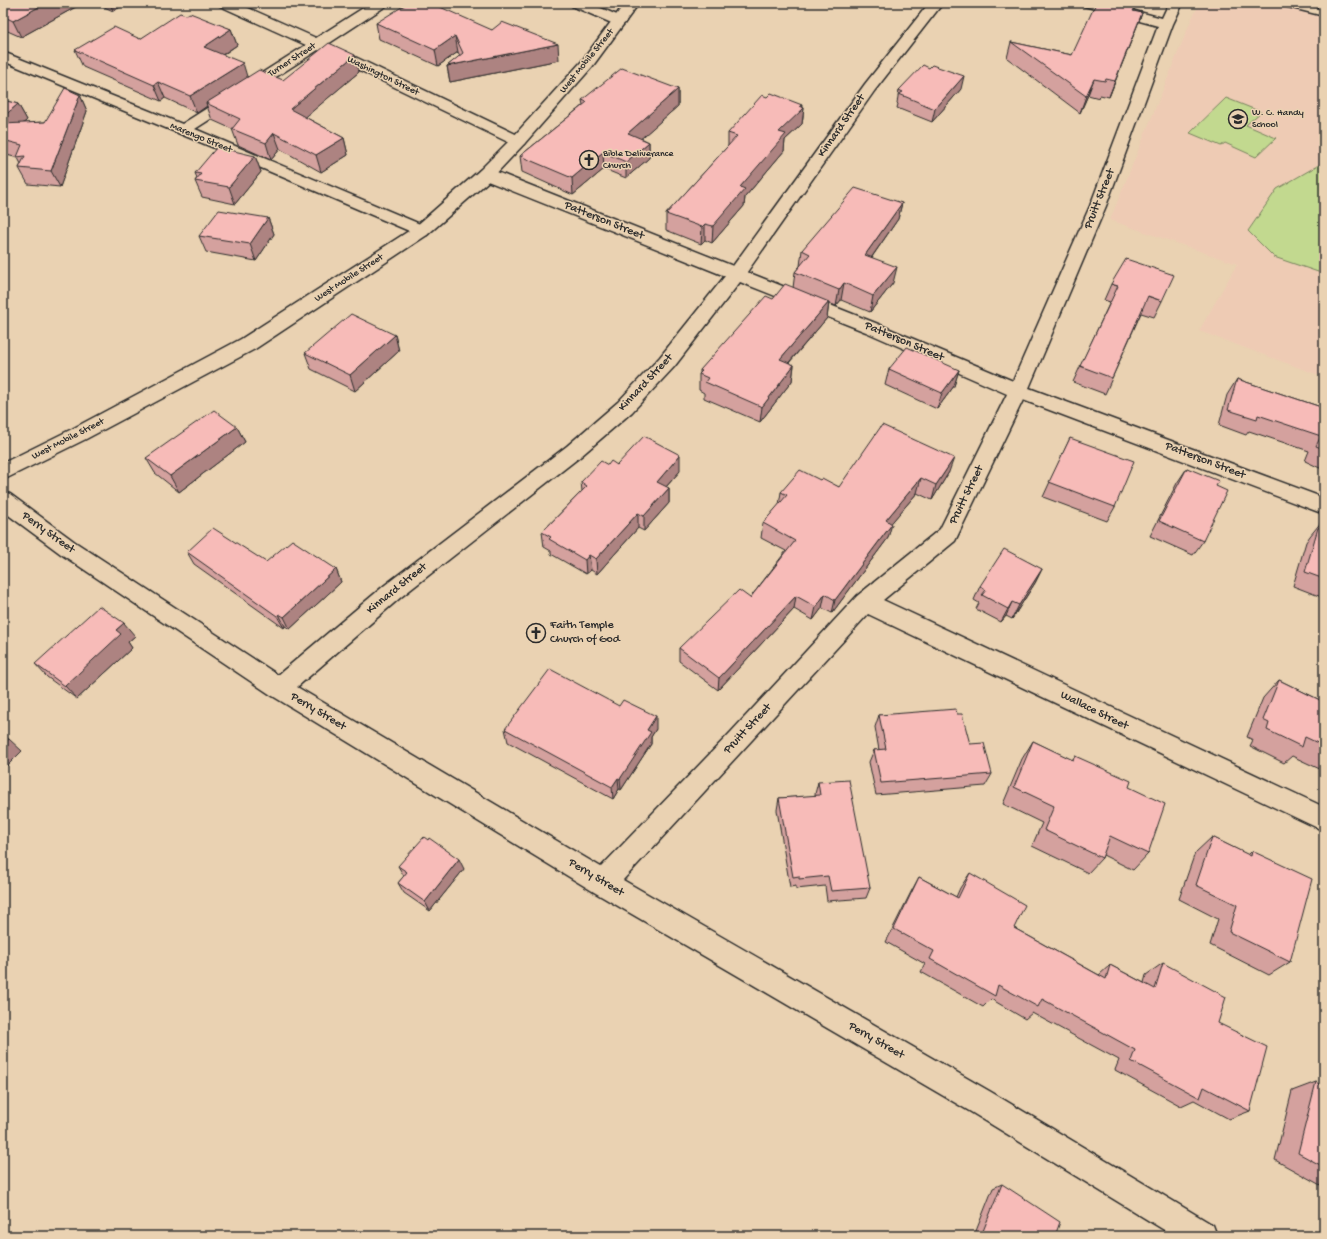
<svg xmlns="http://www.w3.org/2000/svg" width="1327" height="1239" font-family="'Gochi Hand',sans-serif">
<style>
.built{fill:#eecbb4}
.green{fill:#c2d98f;stroke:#76825d}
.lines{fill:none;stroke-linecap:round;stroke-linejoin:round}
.lane-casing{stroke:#2b2b2b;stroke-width:3}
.street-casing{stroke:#2b2b2b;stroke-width:3}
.secondary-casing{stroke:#2b2b2b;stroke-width:3}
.lane{fill:#ead2b2;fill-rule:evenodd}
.street{fill:#ead2b2;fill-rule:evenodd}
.secondary{fill:#ead2b2;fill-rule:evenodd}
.wall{fill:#d4a19e;stroke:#2b2b2b}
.shaded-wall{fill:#ad8381;stroke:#2b2b2b}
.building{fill:#f7bbb8;stroke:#2b2b2b}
.labels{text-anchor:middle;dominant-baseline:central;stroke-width:3;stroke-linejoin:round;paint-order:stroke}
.far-street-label{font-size:10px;fill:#2b2b2b;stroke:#ead2b2}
.far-poi-label{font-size:10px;fill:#2b2b2b;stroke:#ead2b2;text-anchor:start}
.street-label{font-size:12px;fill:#2b2b2b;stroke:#ead2b2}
.poi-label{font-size:12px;fill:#2b2b2b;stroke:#ead2b2;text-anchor:start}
</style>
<rect width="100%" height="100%" fill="#ead2b2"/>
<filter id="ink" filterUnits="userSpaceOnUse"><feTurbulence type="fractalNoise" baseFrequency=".025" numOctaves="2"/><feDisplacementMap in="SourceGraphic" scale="8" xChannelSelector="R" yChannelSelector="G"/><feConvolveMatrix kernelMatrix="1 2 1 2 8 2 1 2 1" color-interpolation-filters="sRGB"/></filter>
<g filter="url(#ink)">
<polygon class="built" points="1200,3 1324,3 1324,377 1199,331 1237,264 1110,220 1192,18"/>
<g class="green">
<polygon points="1226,98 1261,112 1246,125 1276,138 1256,157 1225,143 1221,146 1190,133"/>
<polygon points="1324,162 1324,274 1274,257 1248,231 1277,189"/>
</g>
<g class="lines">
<defs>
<polygon id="lane" points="1279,3 1294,3 1324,10 1324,16 1280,5"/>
<g id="street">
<polygon points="218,3 237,3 316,38 371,3 388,3 386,6 328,44 524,138 526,141 524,144 518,146 512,144 318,50 195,129 427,227 429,231 427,235 421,236 212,147 3,61 3,52 182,124 306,45 220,6"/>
<polygon points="570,3 589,3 624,18 626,21 624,24 619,25 614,24 572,6"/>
<path d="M929,3h14l-68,87 -128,182 131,52 135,57 77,-175 68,-180 -74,-20 -2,-3h23l57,15 7,-15h14l-10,21 -67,182 -77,182 295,110v16l-301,-114 -68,141 -72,59 441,207v24l-456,-217 -245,266 368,212 222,133 4,11h-43l-203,-124 -377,-220 -323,-197 -210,-141 -58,-43v-19l7,2 65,48 203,133 107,-90 182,-139 51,-44 42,-45 65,-81 -245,-98 -2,-4 2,-4 6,-1 6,1 241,96 132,-182zM740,282l126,50 141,62 -67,135 -83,67 -126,136 -130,135 -304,-180 104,-90 180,-141 51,-44 42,-45z"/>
</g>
<polygon id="secondary" points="625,3 639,3 592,67 524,144 492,178 427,235 255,349 86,439 3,480 3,463 72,429 241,339 415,227 480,170 512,138 582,61"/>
</defs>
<use href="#lane" class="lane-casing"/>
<use href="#street" class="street-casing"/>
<use href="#secondary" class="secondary-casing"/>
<use href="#lane" class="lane"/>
<use href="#street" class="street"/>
<use href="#secondary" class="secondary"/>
</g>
<g class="wall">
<polygon points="3,3 83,3 21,37 3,29"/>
<polygon points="96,3 128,3 113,11"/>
<polygon points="1134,11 1142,13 1109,97 1100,95 1099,98 1088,95 1080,113 1007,58 1011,42 1072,55"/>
<polygon points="186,15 231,29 237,45 223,55 248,77 283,80 359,72 305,117 344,138 348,155 321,172 280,149 271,160 238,145 232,129 212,120 207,106 197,113 165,98 161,101 83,67 75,50 140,39"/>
<polygon points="376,23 492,30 559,60 450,82 447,66 460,56 458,52 438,66 379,39"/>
<polygon points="929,68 961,89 932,122 897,108 898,104 897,103 899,90"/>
<polygon points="678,89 678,106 641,138 649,142 649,158 626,178 604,169 573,195 522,172 520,156 583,105 582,100"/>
<polygon points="80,95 87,111 60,187 28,184 19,168 21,164 18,158 3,154 3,100 18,104 27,120 24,123 45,122"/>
<polygon points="767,97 804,108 802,124 785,140 784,151 745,197 744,206 712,243 705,240 701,244 666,230 666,214 728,146 728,133"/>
<polygon points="255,156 261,172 235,204 202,197 195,181 197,178 195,173"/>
<polygon points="902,203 898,219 872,257 893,283 870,312 841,300 836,306 829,303 827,318 789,363 794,365 792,381 760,422 704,398 704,393 699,390 699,374 700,373 700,370 773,299 793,288 795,272 800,266 802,250"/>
<polygon points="268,218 274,234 256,261 206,252 199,236"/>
<polygon points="1111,284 1162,301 1154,317 1141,313 1105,394 1073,382 1110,302 1104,300"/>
<polygon points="395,335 399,351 355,391 311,369 305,353"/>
<polygon points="889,369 959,370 954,386 937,409 885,385"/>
<polygon points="1237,379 1324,408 1324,470 1305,461 1309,451 1249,431 1246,435 1219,425 1227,395"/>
<polygon points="237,427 245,442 179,492 155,473 146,458"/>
<polygon points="1070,438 1115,507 1107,521 1043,497"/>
<polygon points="608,465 617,465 680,471 666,487 669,488 669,503 644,531 638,528 597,574 591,570 586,574 551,554 551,551 544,547 542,532 582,491 581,482"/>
<polygon points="1187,468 1216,486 1203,541 1193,555 1150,536 1177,483"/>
<polygon points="949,472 932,500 917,493 891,523 888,538 832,613 822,608 813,620 794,609 718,690 679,661 679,648 750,598 786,551 761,538 763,523 779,505 781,492 820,480 839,487"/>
<polygon points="1322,521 1324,522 1324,598 1293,586 1306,542 1310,536"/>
<polygon points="187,552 266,562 336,569 341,582 290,629 285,626 284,628 194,564"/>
<polygon points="1042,569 1035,583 1012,619 1006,616 1001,622 976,609 979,603 974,600 980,586"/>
<polygon points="135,636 128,642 132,648 77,699 47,677 35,664"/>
<polygon points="1279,680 1324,702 1324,771 1292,756 1284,763 1250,746 1253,740 1247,737 1263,698"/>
<polygon points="957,714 970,744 992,774 985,786 876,795 869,762 874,750 879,750 875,727 879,715"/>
<polygon points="505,729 656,729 651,737 651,744 621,790 619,789 613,799 508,742"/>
<polygon points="1033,741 1072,760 1075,756 1129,787 1148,854 1133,870 1103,855 1102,858 1088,873 1032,846 1042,823 1003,804 1022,759"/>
<polygon points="818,782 870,888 866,898 827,901 825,886 796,889 796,886 790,887 777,810 779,798 815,796 815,794"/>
<polygon points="1212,837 1248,855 1252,851 1290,962 1269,975 1210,945 1218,919 1179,899 1195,853"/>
<polygon points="428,840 464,869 430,911 404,893 398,883 404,876 398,866"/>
<polygon points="970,873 1014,928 1099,975 1110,965 1144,983 1146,975 1163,963 1218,1023 1250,1111 1229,1119 1194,1100 1181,1106 1115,1070 1119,1060 1032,1013 1025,1019 991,999 983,1007 921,972 925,964 886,942 911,892 919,877 956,897 960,888"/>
<polygon points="1316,1082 1324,1087 1324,1187 1275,1160 1292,1091"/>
<polygon points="1002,1184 1055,1236 974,1236 993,1188"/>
</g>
<g class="shaded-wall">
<polygon points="46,3 83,3 21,37 13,21"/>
<polygon points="110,3 128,3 113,11"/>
<polygon points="1142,13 1136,29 1109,97 1115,81"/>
<polygon points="231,29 237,45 210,63 204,47"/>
<polygon points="455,36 458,52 438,66 435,50"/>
<polygon points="558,44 559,60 450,82 447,66"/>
<polygon points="355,55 359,72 295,126 290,109"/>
<polygon points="243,63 248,80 206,103 207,106 197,113 190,96"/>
<polygon points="964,76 961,89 932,122 935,109"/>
<polygon points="1094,79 1088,95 1080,113 1086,96"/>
<polygon points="158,82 165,98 161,101 154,85"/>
<polygon points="678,89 678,106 628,150 628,133"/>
<polygon points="80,95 87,111 60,187 51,171"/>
<polygon points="18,104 27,120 4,140 3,139 3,117"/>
<polygon points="802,105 801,110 804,108 802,124 785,140 784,151 745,197 744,206 712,243 713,226 779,132"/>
<polygon points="274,133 280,149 271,160 266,143"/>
<polygon points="344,138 348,155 321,172 316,155"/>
<polygon points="649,142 649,158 626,178 626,162"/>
<polygon points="603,152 604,169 573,195 572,178"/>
<polygon points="255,156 261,172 235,204 229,187"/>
<polygon points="902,203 898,219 862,271 865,255"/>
<polygon points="268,218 274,234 256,261 250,244"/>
<polygon points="705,224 705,240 701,244 702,227"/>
<polygon points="897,267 893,283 870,312 873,296"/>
<polygon points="844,283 841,300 836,306 839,290"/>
<polygon points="829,302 827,318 778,375 780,359"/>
<polygon points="395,335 399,351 355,391 350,375"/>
<polygon points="794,365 792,381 760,422 762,407"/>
<polygon points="959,370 954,386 937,409 942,393"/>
<polygon points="237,427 245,442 179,492 170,476"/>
<polygon points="680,455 680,471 657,497 657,482"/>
<polygon points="954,458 949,472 932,500 936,485"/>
<polygon points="921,478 917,493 882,534 886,520"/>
<polygon points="669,488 669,503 644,531 644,516"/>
<polygon points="638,513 638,528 597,574 596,559"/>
<polygon points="892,524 888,538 832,613 835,600"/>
<polygon points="589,555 591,570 586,574 585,560"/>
<polygon points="336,569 341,582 290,629 284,617"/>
<polygon points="1042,569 1035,583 1012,619 1019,605"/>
<polygon points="825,594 822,608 813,620 816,607"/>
<polygon points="796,596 794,609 718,690 719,678"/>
<polygon points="1012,602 1006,616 1001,622 1008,609"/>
<polygon points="279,614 285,626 284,628 277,616"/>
<polygon points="124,623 135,636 128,642 132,648 77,699 65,686 116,630"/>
<polygon points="656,716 656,729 651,737 651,744 621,790 620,779 647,730"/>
<polygon points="9,739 22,751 3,770 3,745"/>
<polygon points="618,778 619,789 613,799 612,787"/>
<polygon points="459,859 464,869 430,911 425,902"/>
</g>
<g class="building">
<polygon points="3,3 46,3 13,21 3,16"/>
<polygon points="408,3 431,3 492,30 502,22 558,44 447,66 463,53 455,36 435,50 376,23"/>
<polygon points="1096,3 1133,3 1137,4 1133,11 1142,13 1115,81 1106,79 1105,81 1094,79 1086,96 1011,42 1072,55"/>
<polygon points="180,13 186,15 190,13 231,29 204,47 243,63 190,96 158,82 154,85 75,50 114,27 140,39"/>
<polygon points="329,43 355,55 290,109 344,138 316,155 274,133 266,143 232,129 240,119 206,103 259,70 283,80"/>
<polygon points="923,65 929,68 932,65 964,76 935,109 899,94 903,92 899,90"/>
<polygon points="622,68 678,89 628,133 649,142 626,162 603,152 572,178 520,156 587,102 582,100"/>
<polygon points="65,88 80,95 51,171 19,168 25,156 17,157 22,145 3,140 3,124 45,122"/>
<polygon points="771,93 802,105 800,106 804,108 779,132 786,134 740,187 745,189 713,226 705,224 702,227 666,214 737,136 728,133 762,95 767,97"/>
<polygon points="3,100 18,104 3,117"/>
<polygon points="217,147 255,156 229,187 195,181 201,174 195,173"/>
<polygon points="855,188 902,203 865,255 897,267 873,296 844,283 839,290 795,272 810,254 802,250"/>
<polygon points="219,210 268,218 250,244 199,236"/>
<polygon points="1126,259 1174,275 1162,301 1148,296 1112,378 1080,366 1118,286 1111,284"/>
<polygon points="785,284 829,302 780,359 794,365 762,407 705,382 708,378 699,374 702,371 700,370 766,296 773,299"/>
<polygon points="351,314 395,335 350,375 305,353"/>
<polygon points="907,347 959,370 942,393 889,369"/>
<polygon points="1237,379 1324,408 1324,449 1316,446 1321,436 1258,415 1257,419 1228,410"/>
<polygon points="214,410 237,427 170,476 146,458"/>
<polygon points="882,425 954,458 936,485 921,478 886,520 892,524 835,600 825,594 816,607 796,596 719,678 679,648 739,590 750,598 795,541 763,523 787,495 781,492 800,470 820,480 822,478 839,487"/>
<polygon points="644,436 680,455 657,482 669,488 644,516 638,513 596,559 589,555 585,560 549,539 551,537 542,532 587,486 581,482 601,461 608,465 611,461 617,465"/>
<polygon points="1070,438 1134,461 1115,507 1049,482"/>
<polygon points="1187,468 1219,481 1216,486 1227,491 1203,541 1159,521"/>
<polygon points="1322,521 1324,522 1324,579 1305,572 1318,528 1319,528"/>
<polygon points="213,528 266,562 292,540 336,569 284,617 279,614 277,616 187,552"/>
<polygon points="1004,549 1042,569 1019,605 1012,602 1008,609 982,595 986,590 980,586"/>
<polygon points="99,606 124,623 116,630 121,634 65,686 35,664"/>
<polygon points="550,669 619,706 623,700 656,716 647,730 651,732 620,779 618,778 612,787 505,729"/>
<polygon points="1279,680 1324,702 1324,746 1305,737 1302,747 1267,730 1269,723 1263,720"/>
<polygon points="956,709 957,714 962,714 970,744 984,743 992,774 881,783 874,750 886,749 879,715"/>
<polygon points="3,735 9,739 3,745"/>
<polygon points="1033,741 1073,760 1075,756 1131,781 1129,787 1165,804 1148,854 1110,836 1102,858 1044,830 1054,806 1014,787"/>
<polygon points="849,780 870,888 831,891 828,876 799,879 799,876 793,877 779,798 820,795 818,782"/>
<polygon points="424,837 428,840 429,838 459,859 425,902 398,883 407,872 398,866"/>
<polygon points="1212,837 1251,856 1252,851 1312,879 1290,962 1229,932 1237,905 1196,885"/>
<polygon points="970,873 1025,905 1014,928 1106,979 1110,965 1155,989 1163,963 1226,997 1218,1023 1267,1047 1250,1111 1204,1087 1200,1098 1131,1061 1135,1050 1042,999 1038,1007 998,985 995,996 930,959 934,951 894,929 919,877 958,898"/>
<polygon points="1316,1082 1324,1087 1324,1167 1298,1153"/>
<polygon points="1002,1184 1060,1222 1055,1236 981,1236"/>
</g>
</g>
<defs>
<symbol id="school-ring" viewBox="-11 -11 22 22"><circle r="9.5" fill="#ead2b2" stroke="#2b2b2b" stroke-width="1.5"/><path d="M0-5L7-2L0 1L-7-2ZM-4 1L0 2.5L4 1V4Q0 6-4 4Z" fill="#2b2b2b"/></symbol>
<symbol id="church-ring" viewBox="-11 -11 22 22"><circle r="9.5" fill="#ead2b2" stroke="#2b2b2b" stroke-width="1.5"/><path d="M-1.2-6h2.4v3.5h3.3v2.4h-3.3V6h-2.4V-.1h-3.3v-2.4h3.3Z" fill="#2b2b2b"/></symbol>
</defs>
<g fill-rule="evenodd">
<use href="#school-ring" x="1227" y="108" width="22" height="22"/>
<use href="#church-ring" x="578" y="149" width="22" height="22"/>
<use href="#church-ring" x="525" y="622" width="22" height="22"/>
</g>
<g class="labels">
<g class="far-street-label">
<text transform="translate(292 60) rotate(-33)">Turner Street</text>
<text transform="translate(587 61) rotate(-51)">West Mobile Street</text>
<text transform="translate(383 76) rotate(26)">Washington Street</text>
<text transform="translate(201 138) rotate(22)">Marengo Street</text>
<text transform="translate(349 278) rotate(-33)">West Mobile Street</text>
<text transform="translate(68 439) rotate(-27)">West Mobile Street</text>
</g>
<g class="far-poi-label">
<text x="1252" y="113">W. C. Handy<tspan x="1252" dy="12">School</tspan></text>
<text x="603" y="154">Bible Deliverance<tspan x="603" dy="12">Church</tspan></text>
</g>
<g class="street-label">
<text transform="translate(842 126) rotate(-55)">Kinnard Street</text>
<text transform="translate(1100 199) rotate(-68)">Pruitt Street</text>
<text transform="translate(604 221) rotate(22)">Patterson Street</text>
<text transform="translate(904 342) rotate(23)">Patterson Street</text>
<text transform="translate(646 383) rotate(-47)">Kinnard Street</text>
<text transform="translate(1205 461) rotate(21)">Patterson Street</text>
<text transform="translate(967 495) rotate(-64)">Pruitt Street</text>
<text transform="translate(48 533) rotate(36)">Perry Street</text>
<text transform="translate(397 589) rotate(-39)">Kinnard Street</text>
<text transform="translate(1094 711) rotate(26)">Wallace Street</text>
<text transform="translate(318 712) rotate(31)">Perry Street</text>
<text transform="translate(748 729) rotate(-47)">Pruitt Street</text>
<text transform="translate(596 878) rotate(31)">Perry Street</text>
<text transform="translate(876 1041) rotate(30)">Perry Street</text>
</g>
<g class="poi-label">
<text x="550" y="626">Faith Temple<tspan x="550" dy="14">Church of God</tspan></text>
</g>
</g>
<rect width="1327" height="1239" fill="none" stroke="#ead2b2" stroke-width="16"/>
<rect x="8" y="8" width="1311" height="1223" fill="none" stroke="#2b2b2b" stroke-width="1.5" filter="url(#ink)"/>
</svg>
